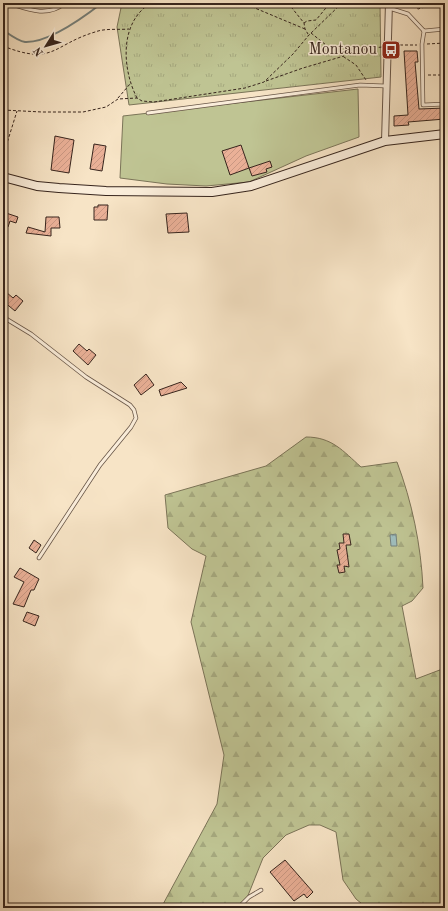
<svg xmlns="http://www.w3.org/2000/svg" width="448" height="911" font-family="'Old Standard TT',serif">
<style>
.forest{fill:url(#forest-firs);stroke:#7b7458}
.park{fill:url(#park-tufts);stroke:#7b7458}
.garden{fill:#bfc493;stroke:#7b7458}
.water{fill:url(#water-ripples);stroke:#75807c}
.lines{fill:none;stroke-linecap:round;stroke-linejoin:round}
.stream{stroke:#75807c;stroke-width:2}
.building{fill:url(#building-hatch);stroke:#37251d}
.lane-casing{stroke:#675547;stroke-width:4.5}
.street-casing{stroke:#675547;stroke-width:8}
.secondary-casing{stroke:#37251d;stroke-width:10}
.path{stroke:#37251d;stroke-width:1;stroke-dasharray:3 2;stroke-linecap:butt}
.lane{stroke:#faedda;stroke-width:3}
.street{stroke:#faedda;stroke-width:6}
.secondary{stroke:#faedda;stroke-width:8}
.labels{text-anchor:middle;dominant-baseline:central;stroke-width:3;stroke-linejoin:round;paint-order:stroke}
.poi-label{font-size:16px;fill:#37251d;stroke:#faedda;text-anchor:end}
</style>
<defs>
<pattern id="forest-firs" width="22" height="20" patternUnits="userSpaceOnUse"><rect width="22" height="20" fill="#bfc493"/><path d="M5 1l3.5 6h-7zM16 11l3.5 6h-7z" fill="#a5a87e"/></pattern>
<pattern id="park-tufts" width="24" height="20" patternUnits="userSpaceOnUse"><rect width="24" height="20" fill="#bfc493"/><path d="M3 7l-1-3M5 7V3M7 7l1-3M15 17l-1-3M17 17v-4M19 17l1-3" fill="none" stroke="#a5a87e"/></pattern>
<pattern id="water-ripples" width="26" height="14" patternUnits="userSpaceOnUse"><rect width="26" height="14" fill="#9fbdbc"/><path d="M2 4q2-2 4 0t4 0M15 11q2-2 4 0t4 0" fill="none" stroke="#829998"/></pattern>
<pattern id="building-hatch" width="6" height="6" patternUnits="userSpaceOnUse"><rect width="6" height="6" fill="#eab097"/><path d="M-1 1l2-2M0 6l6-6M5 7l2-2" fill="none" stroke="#c99782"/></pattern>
</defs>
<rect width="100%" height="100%" fill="#f7e4c6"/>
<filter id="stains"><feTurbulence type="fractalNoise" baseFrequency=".005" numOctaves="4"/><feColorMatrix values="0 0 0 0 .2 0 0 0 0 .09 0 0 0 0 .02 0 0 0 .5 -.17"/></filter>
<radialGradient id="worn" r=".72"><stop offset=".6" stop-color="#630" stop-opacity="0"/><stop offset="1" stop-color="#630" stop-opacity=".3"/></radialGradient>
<path class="forest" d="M306,437c26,0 37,14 55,30l36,-5c15,40 24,83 26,126l-11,13 -10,5 14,73 29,-11v240h-78l-11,-9 -13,-19 -7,-48 -16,-7h-11l-23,10 -23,23 -20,50h-82l56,-104 7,-49 -33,-133 15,-66 -14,-7 -24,-21 -3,-33 101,-29z"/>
<polygon class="park" points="122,3 380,3 381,77 129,105 117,27"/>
<polygon class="garden" points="358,89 359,137 306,156 249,182 206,186 167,184 120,178 123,116"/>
<polygon class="water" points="396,534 397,546 391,546 390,535"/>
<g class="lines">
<path class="stream" d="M3,30c6,4 15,11 22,12 24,1 59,-25 77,-39"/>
</g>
<g class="building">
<polygon points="404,51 417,51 418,62 415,62 419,109 445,108 445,119 408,122 409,125 394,126 394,116 408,115"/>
<polygon points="55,136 74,140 69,173 51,170"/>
<polygon points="94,144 106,146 102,171 90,169"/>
<polygon points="241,145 249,168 230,175 222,151"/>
<polygon points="270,161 272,167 266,169 267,172 252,176 249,168"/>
<polygon points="98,205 108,205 107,220 94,220 94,207 98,207"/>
<polygon points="3,212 18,217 16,223 10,221 8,227 3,225"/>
<polygon points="187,213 189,232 168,233 166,214"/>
<polygon points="46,217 59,217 60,228 51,228 51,236 26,233 28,227 45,232"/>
<polygon points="6,292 13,298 16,295 23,301 15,311 3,301 3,295"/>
<polygon points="79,344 87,351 89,349 96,355 88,365 73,351"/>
<polygon points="146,374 154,385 141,395 134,385"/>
<polygon points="181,382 187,388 161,396 159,390"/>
<polygon points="343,534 349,534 351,545 346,545 349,567 344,566 345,572 339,573 337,565 340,565 337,550 340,549 339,543 344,543"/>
<polygon points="34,540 41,545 36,553 29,548"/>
<polygon points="20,568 39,579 34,590 31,590 24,607 13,604 24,582 14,577"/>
<polygon points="27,612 39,616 35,626 23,621"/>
<polygon points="285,860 313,892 307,898 304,894 294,901 270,872"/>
</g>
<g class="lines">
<defs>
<g id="lane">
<path d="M8,3c19,6 39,15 57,0"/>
<polyline points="389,8 408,14 424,31"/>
<polyline points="424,31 422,44 423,105 445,104"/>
<polyline points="424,31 445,29"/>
<polyline points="148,113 360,85 386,86"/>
<polyline points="3,317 31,334 86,377 130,405 134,410 136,418 131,427 100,465 39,558"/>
<polyline points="238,908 249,897 261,890"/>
</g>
<polyline id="street" points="385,141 389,3"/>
<polyline id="secondary" points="3,177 37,186 59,188 106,191 212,192 251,186 385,141 445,134"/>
</defs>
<use href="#lane" class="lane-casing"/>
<use href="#street" class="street-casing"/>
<use href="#secondary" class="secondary-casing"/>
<g class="path">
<polyline points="200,3 212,7 228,3"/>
<polyline points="237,3 250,6 305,29"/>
<polyline points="288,3 304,23 305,29 308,34"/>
<polyline points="409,3 418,9 438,3"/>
<polyline points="304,23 307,21 316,20 330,3"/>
<polyline points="311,33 326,45 356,65 366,80"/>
<polyline points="427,44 445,43"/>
<polyline points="395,45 417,45"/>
<path d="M3,46c51,20 49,-1 92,-14 10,-4 24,-2 34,-3"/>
<polyline points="339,52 382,47"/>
<polyline points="428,75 445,75"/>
<polyline points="266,81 303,68 344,56"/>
<polyline points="118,98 130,84"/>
<path d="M137,98c-15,-29 -18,-76 14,-95"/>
<polyline points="3,110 42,112 83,112 106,107 118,99 137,98 142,101 154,102 245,88 264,82 293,54 309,35 342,3"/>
<polyline points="3,156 17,111"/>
</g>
<use href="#lane" class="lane"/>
<use href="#street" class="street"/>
<use href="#secondary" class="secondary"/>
</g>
<defs>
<symbol id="bus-square" viewBox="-11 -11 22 22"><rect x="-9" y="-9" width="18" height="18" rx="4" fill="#8f2418" stroke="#faedda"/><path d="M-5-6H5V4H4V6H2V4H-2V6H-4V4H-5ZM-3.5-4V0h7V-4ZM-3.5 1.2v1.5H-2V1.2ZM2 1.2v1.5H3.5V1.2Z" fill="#fff"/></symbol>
</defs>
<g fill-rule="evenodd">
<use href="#bus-square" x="380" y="39" width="22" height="22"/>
</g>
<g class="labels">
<g class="poi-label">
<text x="377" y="50">Montanou</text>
</g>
</g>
<rect width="448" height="911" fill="none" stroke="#f7e4c6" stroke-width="16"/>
<rect x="4" y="4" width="440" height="903" fill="none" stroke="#37251d" stroke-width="2"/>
<rect x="8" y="8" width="432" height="895" fill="none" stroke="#37251d"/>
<g transform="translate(46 46) rotate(233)" stroke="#faedda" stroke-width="3" paint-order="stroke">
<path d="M0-3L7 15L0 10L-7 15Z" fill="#37251d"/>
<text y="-6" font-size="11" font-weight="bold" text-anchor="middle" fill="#37251d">N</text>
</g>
<rect width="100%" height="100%" filter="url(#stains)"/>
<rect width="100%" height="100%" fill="url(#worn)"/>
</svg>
